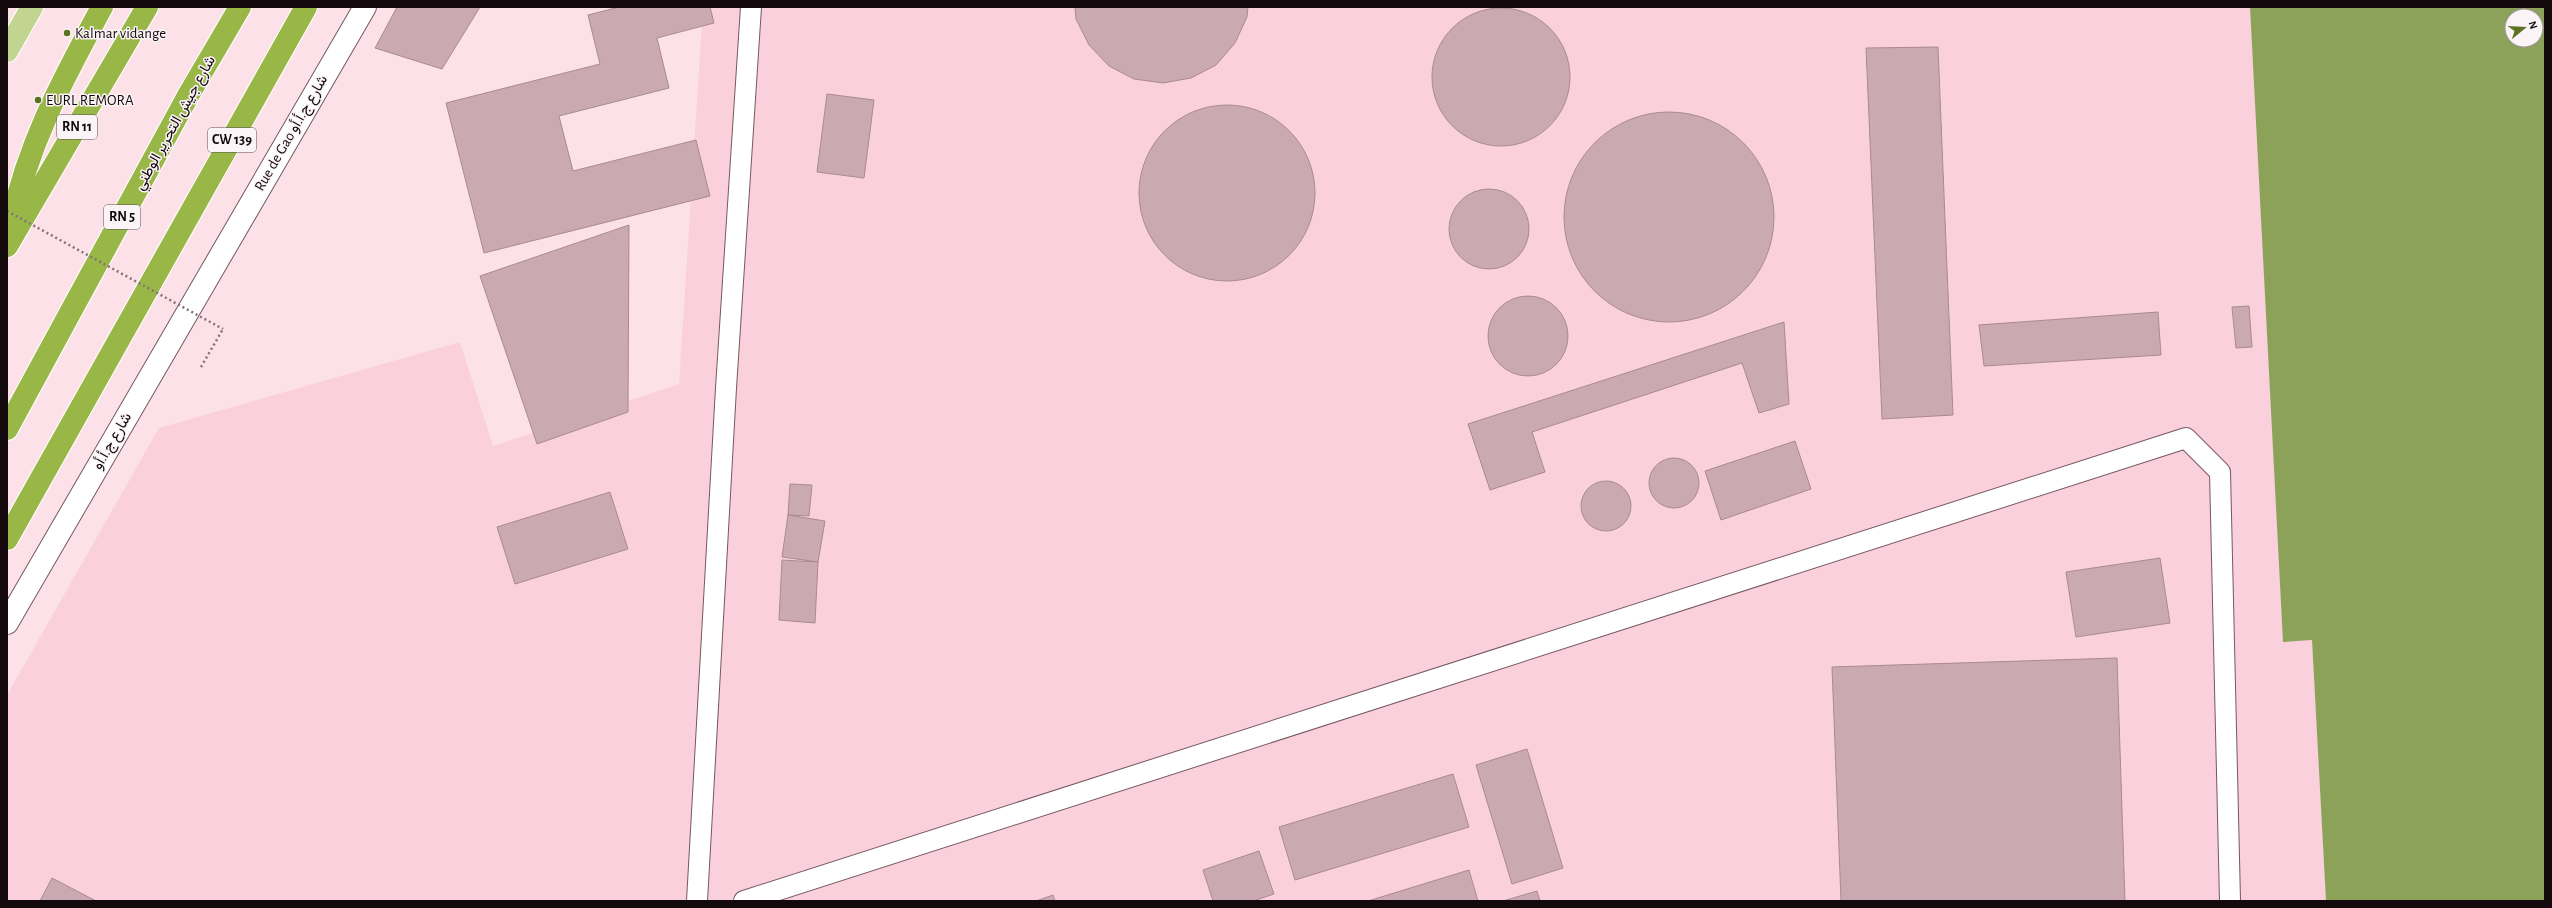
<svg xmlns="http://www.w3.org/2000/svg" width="2552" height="908" font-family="'Alegreya Sans',Vazirmatn,sans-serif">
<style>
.built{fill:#fad0dc}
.water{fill:#8ca259;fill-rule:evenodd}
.building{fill:#caa9b2;stroke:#a98992}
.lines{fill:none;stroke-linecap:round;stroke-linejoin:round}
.lane-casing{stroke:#755860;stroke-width:22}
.street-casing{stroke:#755860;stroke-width:24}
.primary-casing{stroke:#fff;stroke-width:24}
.highway-casing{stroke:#fff;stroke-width:24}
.path{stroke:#857277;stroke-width:2.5;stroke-dasharray:2 3;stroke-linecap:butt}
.lane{stroke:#fff;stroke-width:20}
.street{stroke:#fff;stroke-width:22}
.primary{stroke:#c1d490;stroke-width:22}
.highway{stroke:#98b746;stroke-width:22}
.path-bridge{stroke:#857277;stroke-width:2.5;stroke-dasharray:2 3;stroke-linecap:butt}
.poi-dot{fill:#5d7222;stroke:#fbf4f6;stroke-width:1.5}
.labels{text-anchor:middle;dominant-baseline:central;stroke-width:3;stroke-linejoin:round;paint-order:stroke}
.shield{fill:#fbf4f6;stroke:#595052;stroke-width:1}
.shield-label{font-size:14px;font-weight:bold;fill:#14090c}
.poi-label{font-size:15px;fill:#14090c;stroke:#fbf4f6;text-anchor:start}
.street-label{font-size:15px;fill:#14090c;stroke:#fbf4f6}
</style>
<rect width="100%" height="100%" fill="#fde1e8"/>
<polygon class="built" points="703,7 2250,7 2283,641 2312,639 2326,901 7,901 7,695 159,428 460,342 493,446 679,384"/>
<path class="water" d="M2250,7h295v894h-219l-14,-261 -29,2zM2512,16h24v24h-24z"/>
<g class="building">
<polygon points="397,7 480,7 442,69 375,48"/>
<polygon points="619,7 710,7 714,23 657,38 669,88 559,116 573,171 696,140 710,196 484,253 446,103 600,64 588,15"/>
<polygon points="1075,7 1248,7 1247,17 1235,43 1216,65 1191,78 1163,83 1134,79 1109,66 1089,45 1076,19"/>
<circle cx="1501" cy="77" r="69"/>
<polygon points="1938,47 1953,415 1882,419 1866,48"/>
<polygon points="827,94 874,100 864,178 817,172"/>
<circle cx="1227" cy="193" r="88"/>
<circle cx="1669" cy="217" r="105"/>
<circle cx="1489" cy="229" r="40"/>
<polygon points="629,225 628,412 537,444 480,276"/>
<circle cx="1528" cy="336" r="40"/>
<polygon points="2249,306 2252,347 2236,348 2232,307"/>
<polygon points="2158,312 2161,355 1984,366 1979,325"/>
<polygon points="1784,322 1789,404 1759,413 1742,363 1532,432 1545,472 1490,490 1468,424"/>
<polygon points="1795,441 1811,489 1721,520 1705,471"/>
<circle cx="1674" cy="483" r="25"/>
<circle cx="1606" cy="506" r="25"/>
<polygon points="790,484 812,485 809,516 788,515"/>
<polygon points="610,492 628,549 515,584 497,527"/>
<polygon points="788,515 825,521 818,562 782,557"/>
<polygon points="2160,558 2170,623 2076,637 2066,572"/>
<polygon points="782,560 818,562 815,623 779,620"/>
<polygon points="2117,658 2125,901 1841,901 1832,667"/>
<polygon points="1527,749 1563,868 1512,884 1476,765"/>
<polygon points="1453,774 1469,827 1295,880 1279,827"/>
<polygon points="1259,851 1274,894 1253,901 1213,901 1203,870"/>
<polygon points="1469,870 1478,901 1368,901"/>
<polygon points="52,878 96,901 40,901"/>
<polygon points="1537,891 1540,901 1503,901"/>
<polygon points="1053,895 1055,901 1036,901"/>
</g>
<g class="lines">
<defs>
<g id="lane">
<polyline points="697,901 726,388 751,7"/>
<polyline points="744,901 2186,438 2220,472 2230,901"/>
</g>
<polyline id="street" points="7,623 365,7"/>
<polyline id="primary" points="7,51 32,7"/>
<g id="highway">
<path d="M10,228c17,-83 52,-147 92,-221"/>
<polyline points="7,246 147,7"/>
<polyline points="7,429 189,94 240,7"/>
<polyline points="7,539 306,7"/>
</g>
</defs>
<use href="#lane" class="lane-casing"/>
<use href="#street" class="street-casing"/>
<use href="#primary" class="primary-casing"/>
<use href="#highway" class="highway-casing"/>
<polyline class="path" points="201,367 223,329"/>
<use href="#lane" class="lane"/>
<use href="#street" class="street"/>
<use href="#primary" class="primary"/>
<use href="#highway" class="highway"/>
<polyline class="path-bridge" points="7,211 223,329"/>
</g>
<g class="poi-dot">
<circle cx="67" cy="33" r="4"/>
<circle cx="38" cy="100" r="4"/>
</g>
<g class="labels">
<g class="shield">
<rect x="57" y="115" width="40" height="24" rx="3"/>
<rect x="208" y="128" width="48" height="24" rx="3"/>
<rect x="104" y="205" width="36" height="24" rx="3"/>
</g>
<g class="shield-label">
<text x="77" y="127">RN 11</text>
<text x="232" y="140">CW 139</text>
<text x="122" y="217">RN 5</text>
</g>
<g class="poi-label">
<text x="75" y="33">Kalmar vidange</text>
<text x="46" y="100">EURL REMORA</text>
</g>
<g class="street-label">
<text transform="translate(175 123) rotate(-61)">شارع جيش التحرير الوطني</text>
<text transform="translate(291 133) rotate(-60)">Rue de Gao شارع ج.أ.أو</text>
<text transform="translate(112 441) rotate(-60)">شارع ج.أ.أو</text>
</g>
</g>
<rect width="2552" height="908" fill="none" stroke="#14090c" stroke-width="16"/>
<g transform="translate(2524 28) rotate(72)"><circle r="19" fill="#fbf4f6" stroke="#9f9698"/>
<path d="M0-3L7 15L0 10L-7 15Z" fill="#5d7222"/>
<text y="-6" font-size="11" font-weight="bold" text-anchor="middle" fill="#14090c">N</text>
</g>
</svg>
